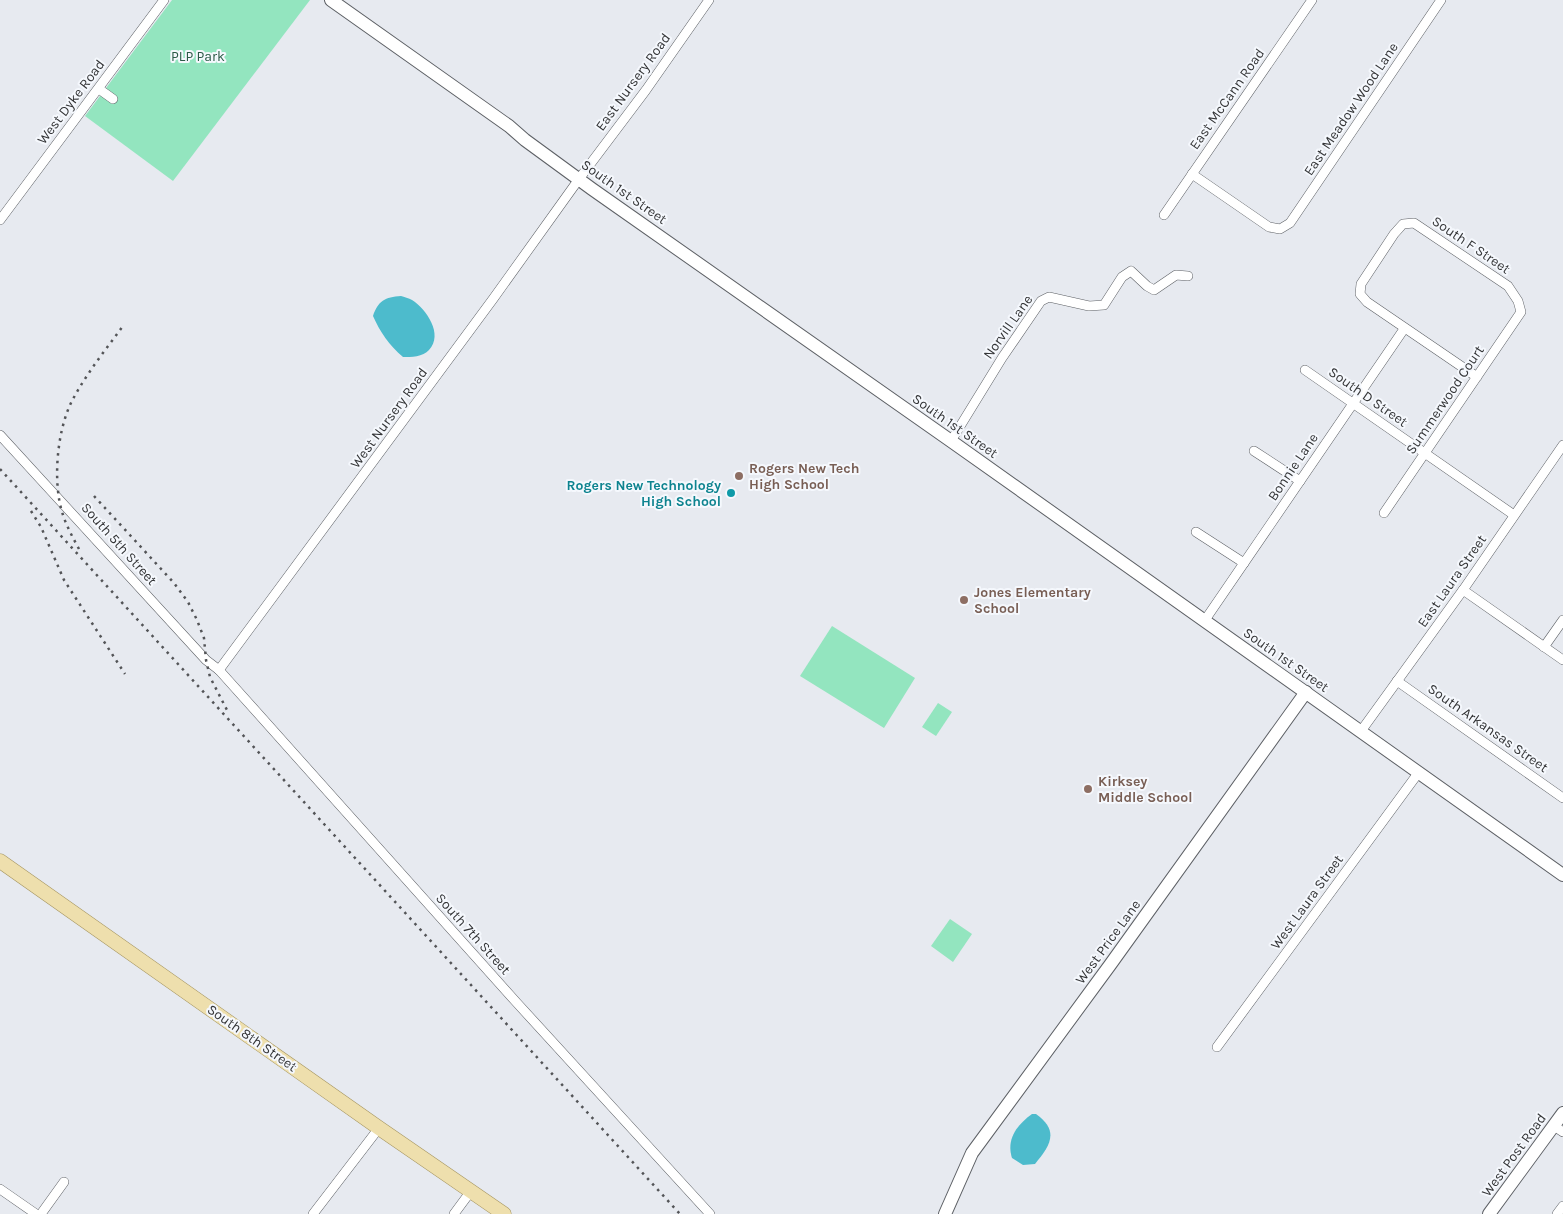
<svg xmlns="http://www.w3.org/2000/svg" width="1563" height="1214" font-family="Karla,sans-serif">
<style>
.green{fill:#93e5bf}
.water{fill:#4dbbcc}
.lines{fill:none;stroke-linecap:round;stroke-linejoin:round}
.street-casing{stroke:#5d6065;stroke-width:10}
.secondary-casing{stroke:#5d6065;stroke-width:14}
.primary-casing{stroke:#a59561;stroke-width:15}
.street{stroke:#fff;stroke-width:9}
.secondary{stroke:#fff;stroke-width:12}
.primary{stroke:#eedfad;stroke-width:14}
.rail{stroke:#535457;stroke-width:2.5;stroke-dasharray:2.5 5;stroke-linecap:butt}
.education-dot{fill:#8d6e63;stroke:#f5f8fd;stroke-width:2}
.culture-dot{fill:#0f9aa8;stroke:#f5f8fd;stroke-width:2}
.labels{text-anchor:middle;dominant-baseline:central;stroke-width:4;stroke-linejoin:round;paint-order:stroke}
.park-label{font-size:14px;fill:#2b5a46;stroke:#f5f8fd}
.street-label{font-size:14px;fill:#343537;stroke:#f5f8fd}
.education-label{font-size:14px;font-weight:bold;fill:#785e54;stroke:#f5f8fd;text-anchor:start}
.culture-label{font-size:14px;font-weight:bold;fill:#0d838f;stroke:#f5f8fd;text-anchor:end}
</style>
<rect width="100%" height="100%" fill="#e7eaf0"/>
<g class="green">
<polygon points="172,0 310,0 173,181 85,116"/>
<polygon points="832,626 915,678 884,728 800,676"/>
<polygon points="938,703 952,712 936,736 922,727"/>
<polygon points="950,919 972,934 953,962 931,946"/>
</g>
<g class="water">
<path d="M401,296c3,1 8,2 11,4 14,9 32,34 17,50 -6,7 -18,7 -26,7 -14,-12 -23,-25 -30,-41 5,-15 12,-19 28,-20z"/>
<path d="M1032,1114h4c24,17 14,32 -1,50l-12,1 -11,-7c-6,-19 5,-33 20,-44z"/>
</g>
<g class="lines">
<defs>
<g id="street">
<polyline points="99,89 113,99"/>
<polyline points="1192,174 1269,227 1280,229 1290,223 1441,0"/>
<polyline points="1164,215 1312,0"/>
<polyline points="0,220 164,0"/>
<polyline points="1305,370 1514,515"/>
<polyline points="0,435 206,660 219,670 517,1003 710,1214"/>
<polyline points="951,441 1002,358 1041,301 1049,297 1089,306 1104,305 1122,277 1131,271 1147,286 1154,290 1176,275 1188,276"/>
<polyline points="1254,451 1300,481"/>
<path d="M1384,513c46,-67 92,-134 137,-201l-3,-11 -10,-15 -94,-63 -11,1 -9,10 -33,50 -1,10 7,8 110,75"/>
<polyline points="1196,532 1244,563"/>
<polyline points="1463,590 1563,660"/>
<polyline points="1205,620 1404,329"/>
<polyline points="1544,647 1563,620"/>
<polyline points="219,670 493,299 579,179 646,90 709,0"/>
<polyline points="1397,681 1563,798"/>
<polyline points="1361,731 1463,590 1563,445"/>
<polyline points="1217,1047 1419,772"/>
<polyline points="1554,1126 1563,1132"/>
<polyline points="0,1189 36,1214"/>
<polyline points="41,1214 64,1182"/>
<polyline points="313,1214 379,1128"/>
<polyline points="454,1214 471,1191"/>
<polyline points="1557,1214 1563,1206"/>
</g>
<g id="secondary">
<polyline points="331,0 509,126 525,140 592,189 951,441 1563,875"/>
<polyline points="945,1214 972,1153 1110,965 1306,692"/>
<polyline points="1489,1214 1563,1113"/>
</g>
<polyline id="primary" points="0,861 379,1128 504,1214"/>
</defs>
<use href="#street" class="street-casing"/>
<use href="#secondary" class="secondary-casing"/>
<use href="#primary" class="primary-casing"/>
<use href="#street" class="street"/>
<use href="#secondary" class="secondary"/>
<use href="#primary" class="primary"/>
<g class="rail">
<polyline points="0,469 680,1214"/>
<polyline points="94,496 174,583 188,602 197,620 204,638 206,660 210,677 229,714"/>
<polyline points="31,511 41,527 64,580 125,674"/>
<path d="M79,549c-6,-11 -12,-22 -16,-34 -11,-32 -6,-87 10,-116 14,-26 33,-50 50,-73"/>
</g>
</g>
<g class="education-dot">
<circle cx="739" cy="476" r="5"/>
<circle cx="964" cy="600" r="5"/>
<circle cx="1088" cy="789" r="5"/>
</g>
<circle class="culture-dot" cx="731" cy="493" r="5"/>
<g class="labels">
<g class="park-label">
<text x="198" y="56">PLP Park</text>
</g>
<g class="street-label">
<text transform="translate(633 82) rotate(-54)">East Nursery Road</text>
<text transform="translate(1227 99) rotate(-55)">East McCann Road</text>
<text transform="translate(71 102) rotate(-53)">West Dyke Road</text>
<text transform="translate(1351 109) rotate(-56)">East Meadow Wood Lane</text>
<text transform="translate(624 192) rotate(35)">South 1st Street</text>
<text transform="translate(1471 245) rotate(34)">South F Street</text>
<text transform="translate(1008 327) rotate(-55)">Norvill Lane</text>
<text transform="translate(1368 397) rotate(35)">South D Street</text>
<text transform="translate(1445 400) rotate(-56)">Summerwood Court</text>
<text transform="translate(389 418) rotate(-54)">West Nursery Road</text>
<text transform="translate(955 426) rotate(35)">South 1st Street</text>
<text transform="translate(1293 467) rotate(-56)">Bonnie Lane</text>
<text transform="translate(119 544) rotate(48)">South 5th Street</text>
<text transform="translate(1452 581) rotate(-55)">East Laura Street</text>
<text transform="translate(1286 660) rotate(35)">South 1st Street</text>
<text transform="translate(1488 728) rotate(35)">South Arkansas Street</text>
<text transform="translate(1307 902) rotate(-54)">West Laura Street</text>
<text transform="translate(473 934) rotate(48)">South 7th Street</text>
<text transform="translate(1108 942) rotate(-54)">West Price Lane</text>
<text transform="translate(252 1038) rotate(35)">South 8th Street</text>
<text transform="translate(1514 1155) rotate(-54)">West Post Road</text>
</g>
<g class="education-label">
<text x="749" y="468">Rogers New Tech<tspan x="749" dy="16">High School</tspan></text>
<text x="974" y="592">Jones Elementary<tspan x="974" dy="16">School</tspan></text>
<text x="1098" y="781">Kirksey<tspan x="1098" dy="16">Middle School</tspan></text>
</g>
<g class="culture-label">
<text x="721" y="485">Rogers New Technology<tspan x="721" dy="16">High School</tspan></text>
</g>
</g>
</svg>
